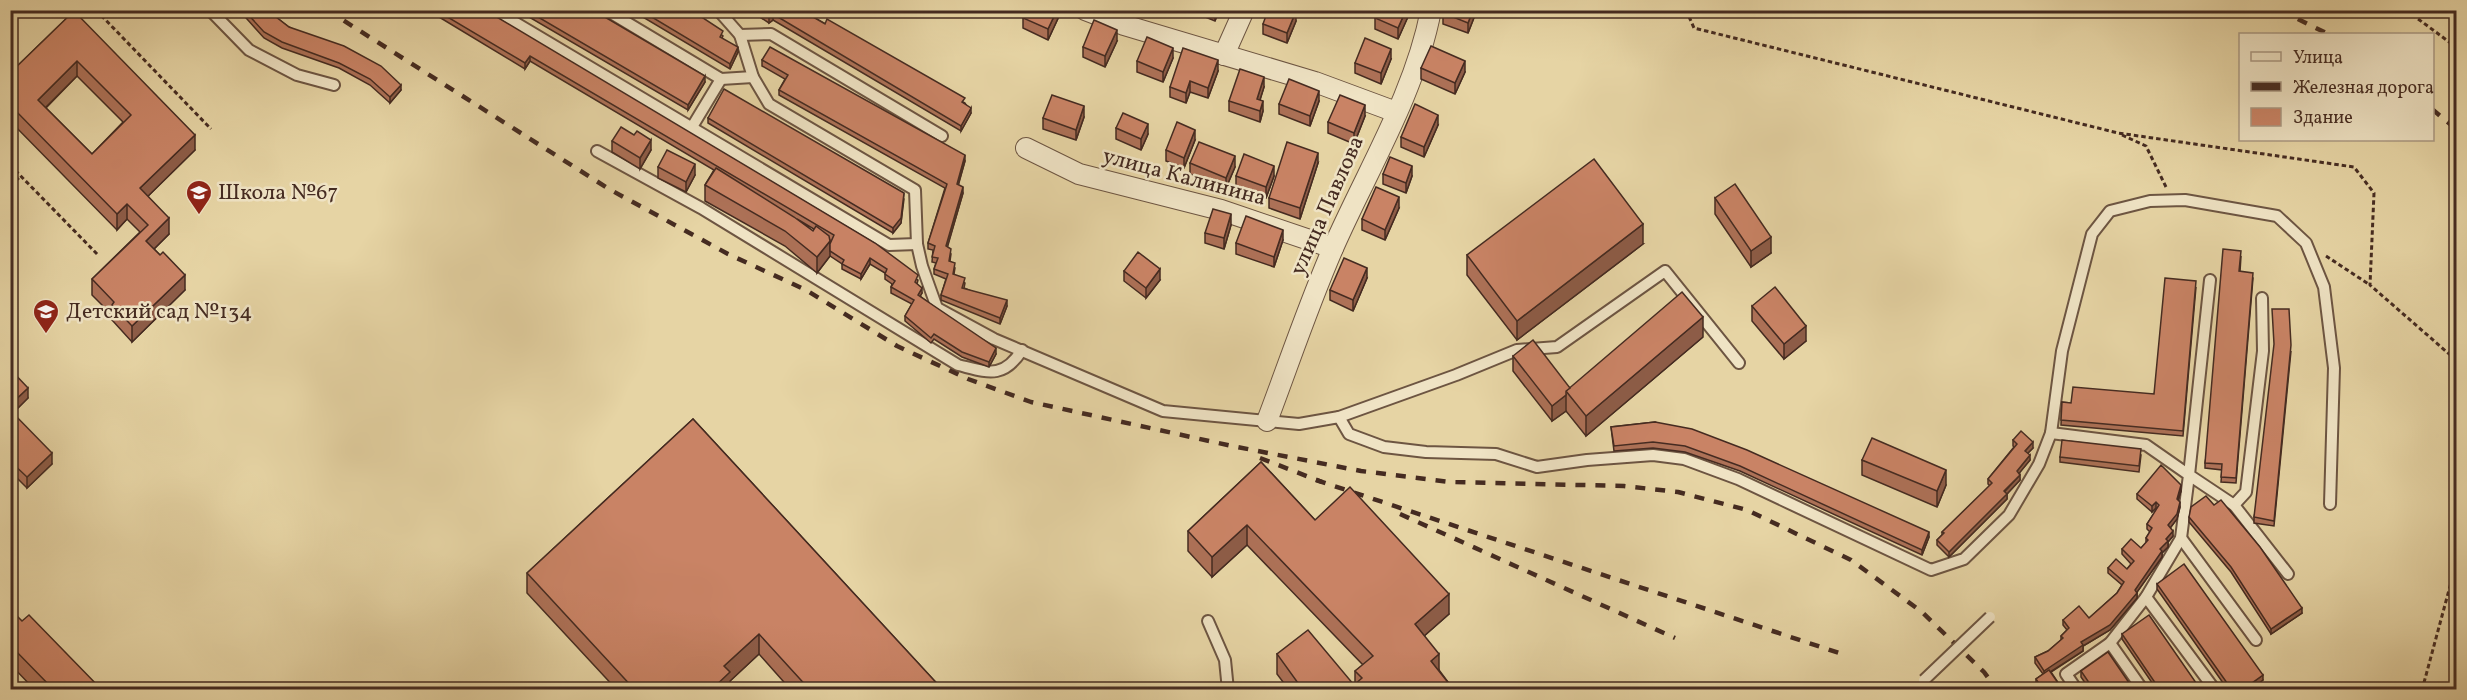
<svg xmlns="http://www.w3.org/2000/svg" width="2467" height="700" font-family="Vollkorn,serif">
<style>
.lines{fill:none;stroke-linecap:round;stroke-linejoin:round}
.lane-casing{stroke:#6d5542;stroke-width:14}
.street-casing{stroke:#6d5542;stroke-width:22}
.path{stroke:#452b21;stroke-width:3;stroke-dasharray:4.5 3;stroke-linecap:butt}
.lane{stroke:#efe3c4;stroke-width:10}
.street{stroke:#efe3c4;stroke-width:20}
.rail{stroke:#452b21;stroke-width:4.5;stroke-dasharray:10 10;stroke-linecap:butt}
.lane-bridge-casing{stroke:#6d5542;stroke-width:14;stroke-linecap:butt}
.lane-bridge{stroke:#efe3c4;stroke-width:10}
.wall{fill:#ad7157;stroke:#452b21;stroke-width:1.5;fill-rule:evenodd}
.shaded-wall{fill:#8d5c47;stroke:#452b21;stroke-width:1.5}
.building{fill:#c98365;stroke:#452b21;stroke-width:1.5;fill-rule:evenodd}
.labels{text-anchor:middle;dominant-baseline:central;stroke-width:5;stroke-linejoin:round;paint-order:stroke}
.street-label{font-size:22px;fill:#452b21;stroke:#efe3c4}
.poi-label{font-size:22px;fill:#452b21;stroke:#efe3c4;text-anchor:start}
</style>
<rect width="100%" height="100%" fill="#e6d4a4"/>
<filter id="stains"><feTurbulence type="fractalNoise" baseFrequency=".00333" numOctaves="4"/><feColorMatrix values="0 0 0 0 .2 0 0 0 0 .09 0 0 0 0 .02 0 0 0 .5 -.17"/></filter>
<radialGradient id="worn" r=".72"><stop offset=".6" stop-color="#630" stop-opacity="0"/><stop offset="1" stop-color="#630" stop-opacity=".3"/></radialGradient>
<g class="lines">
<defs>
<g id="lane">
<polyline points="210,10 249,50 297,75 334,85"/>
<polyline points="494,10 889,245 917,244"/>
<polyline points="606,10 721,79 753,77"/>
<polyline points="718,10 740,35 753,77 769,104 915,190 917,244 922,266 937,308 994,339 1163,411 1299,424 1339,417 1349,434 1384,447 1426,452 1496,454 1537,467 1587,460 1653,455 1684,459 1738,479 1931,570 1964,559 2009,515 2039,464 2051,433 2062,351 2092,234 2110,211 2150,201 2185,200 2277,216 2306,243 2324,287 2334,368 2330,504"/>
<polyline points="740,35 771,34 942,136"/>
<polyline points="692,127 721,79"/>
<path d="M597,151l104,57 257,157c29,7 45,15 64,-15"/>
<polyline points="2210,280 2189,475 2234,505 2288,574"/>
<polyline points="1339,417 1456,375 1517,350 1557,347 1665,271 1739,363"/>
<polyline points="2051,433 2146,445 2189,475 2181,538 2146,597 2110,643 2066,674 2077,690"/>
<polyline points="2234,505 2246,492 2263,351 2262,298"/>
<polyline points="2181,538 2256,640"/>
<polyline points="2146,597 2215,690"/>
<polyline points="1208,621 1225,660 1228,690"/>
<polyline points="2110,643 2143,690"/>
</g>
<g id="street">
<polyline points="1085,10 1124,25 1315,82 1396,112"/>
<polyline points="1224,55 1244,10"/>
<polyline points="1026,148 1079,174 1221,210 1333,248"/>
<path d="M1267,421c22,-58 42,-118 67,-175 34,-77 81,-153 97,-236"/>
</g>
</defs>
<use href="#lane" class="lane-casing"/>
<use href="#street" class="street-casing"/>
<g class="path">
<polyline points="96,10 211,129"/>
<polyline points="1686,10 1694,28 2118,133 2354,167 2374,193 2370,285 2456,360"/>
<polyline points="2406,10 2456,47"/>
<polyline points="2122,135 2146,146 2166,187"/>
<polyline points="10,165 98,255"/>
<polyline points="10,186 21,176"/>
<polyline points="2326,256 2370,285"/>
<polyline points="2422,690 2456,564"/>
</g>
<use href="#lane" class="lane"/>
<use href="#street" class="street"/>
<g class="rail">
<polyline points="327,10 609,189 728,254 806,290 897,346 968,379 1031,402 1232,446 1361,471 1450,482 1624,486 1678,492 1747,510 1851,560 1922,612 1984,672 1997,690"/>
<polyline points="2280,10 2328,34"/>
<polyline points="2432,109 2456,129"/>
<polyline points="1260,458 1322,482"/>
<polyline points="1316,480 1839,653"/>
<polyline points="1400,514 1675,638"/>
</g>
<defs>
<polyline id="lane-bridge" points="1924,680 1990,617"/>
</defs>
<use href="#lane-bridge" class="lane-bridge-casing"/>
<use href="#lane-bridge" class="lane-bridge"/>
</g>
<g class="wall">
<polygon points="239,10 270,10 276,17 289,27 401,90 390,103 370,85 339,68 282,48 264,38"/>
<path d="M485,10l433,270 -1,4 5,9 -2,3 76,58 -7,13 -27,-10 -28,-18 -3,4 -26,-22v-5l7,-12 -21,-11v-6l1,-3 -7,-5v-6l-15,-9 -9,15 -19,-10v-5l-12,-8 -13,17 -32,-27 -80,-45v-16l9,-15 -184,-109 -5,8 -86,-52v-5zM797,219l17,10 -1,2z"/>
<polygon points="517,10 593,10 705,82 688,110"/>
<polygon points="631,10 691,10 723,36 722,38 738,52 730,69"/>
<polygon points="749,10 801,10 965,103 971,113 961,131 773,20 769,23"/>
<polygon points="1060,10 1060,14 1048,40 1023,28 1023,18"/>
<polygon points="1193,10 1219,10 1215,21 1193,12"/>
<polygon points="1411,10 1398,39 1375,29 1375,18"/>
<polygon points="1477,10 1468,33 1443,24 1443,13"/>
<path d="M74,11l121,139 -47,46 21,38 -15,15 6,6 25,35 -53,52 -20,-22v-5l-20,-20v-16l48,-47 -13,-13 -10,11 -107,-109v-48zM77,76l46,46 -31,32 -46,-46z"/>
<polygon points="1296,21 1287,43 1263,34 1263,24"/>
<polygon points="1117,41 1105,67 1083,57 1083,47"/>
<polygon points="1173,58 1163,82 1137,72 1137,61"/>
<polygon points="1391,59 1381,84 1355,73 1355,63"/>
<polygon points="762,60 965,161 958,185 963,193 947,247 951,254 950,261 955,268 954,274 965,283 964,288 1007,306 1000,324 941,300 941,295 946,279 934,274 934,269 936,263 932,262 933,250 928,249 928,243 945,188 779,95 779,90 785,79 762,66"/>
<polygon points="1421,68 1465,72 1455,94 1421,79"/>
<polygon points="1218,71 1208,98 1190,92 1186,103 1170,97 1170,87"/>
<polygon points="1264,87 1260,100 1263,111 1260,122 1229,111 1229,101"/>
<polygon points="1319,101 1310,126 1279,114 1279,104"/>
<polygon points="1365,116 1354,144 1328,133 1328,122"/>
<polygon points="1084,117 1076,140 1043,129 1043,118"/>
<polygon points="708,118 904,199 901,223 893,233 708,123"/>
<polygon points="1438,125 1424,157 1401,147 1401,137"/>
<polygon points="1116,128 1148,134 1141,150 1116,139"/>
<polygon points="634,135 651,150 640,169 612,152 612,141"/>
<polygon points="1195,140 1184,168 1166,161 1166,150"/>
<polygon points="1190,163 1235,167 1226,188 1190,174"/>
<polygon points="1318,163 1300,219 1269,208 1269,198"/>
<polygon points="658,167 695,175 686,192 658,178"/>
<polygon points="1383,174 1412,176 1406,193 1383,184"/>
<polygon points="1236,176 1274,176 1266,198 1236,186"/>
<polygon points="1715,198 1771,253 1751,267 1715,214"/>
<polygon points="1399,208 1385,240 1362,230 1362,219"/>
<polygon points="1231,225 1224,249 1205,243 1205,233"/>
<polygon points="1283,240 1274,267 1236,254 1236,243"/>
<polygon points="1643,244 1517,340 1467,275 1467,255"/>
<polygon points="2241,256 2240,272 2253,278 2236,483 2221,482 2222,470 2205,468 2205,463"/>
<polygon points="1124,271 1160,280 1146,298 1124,281"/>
<polygon points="1367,278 1353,311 1330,300 1330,290"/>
<polygon points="2196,287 2183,436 2061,425 2062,402 2071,403 2154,394"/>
<polygon points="1752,306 1806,341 1784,359 1752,321"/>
<polygon points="1703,337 1586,436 1566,411 1552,421 1513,371 1513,356 1570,388"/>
<polygon points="2291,351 2274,526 2254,523 2254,517"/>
<polygon points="10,369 28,398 13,413 52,464 27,488 10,471"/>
<polygon points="693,419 943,690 791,690 759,654 730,681 730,690 617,690 527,593 527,573"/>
<polygon points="1655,422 1929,537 1922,555 1740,471 1685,452 1653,448 1614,451 1611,427"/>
<polygon points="2013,440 2033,448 2028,453 2030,460 2019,473 2020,480 2007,494 2007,499 1949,557 1937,545 1937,540 1942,535 1942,532 1990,486 1988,484 1988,479 2014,447 2013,446"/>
<polygon points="2141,455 2139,472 2060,462 2060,457"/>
<polygon points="1862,460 1946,485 1937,507 1862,475"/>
<polygon points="1261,462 1315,520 1449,614 1424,636 1439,670 1454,690 1289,690 1277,674 1277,654 1354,685 1355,684 1355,671 1363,665 1247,545 1212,577 1188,551 1188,531"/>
<polygon points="2181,491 2178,500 2180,507 2177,519 2170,528 2173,536 2168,542 2168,547 2162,553 2162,557 2137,592 2137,598 2110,630 2083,646 2083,651 2051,672 2063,690 2039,690 2036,684 2036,679 2043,674 2035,663 2035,657 2048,651 2061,640 2061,636 2067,630 2063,625 2063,620 2089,618 2117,593 2122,585 2108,573 2108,568 2127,569 2131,564 2122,554 2122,549 2141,548 2146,543 2146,538 2150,532 2147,529 2147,524 2157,509 2156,508 2152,512 2137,499 2137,494"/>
<polygon points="2214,505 2302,613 2271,634 2231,572 2189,522 2189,517"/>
<polygon points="2157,584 2263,680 2250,690 2228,690 2157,589"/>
<polygon points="10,614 22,621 102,690 35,690 10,664"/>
<polygon points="2122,634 2201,690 2157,690 2122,639"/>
<polygon points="2081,671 2134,690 2090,690 2081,677"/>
</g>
<g class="shaded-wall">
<polygon points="1057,10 1060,10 1060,14 1048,40 1048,29"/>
<polygon points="1215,10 1219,10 1215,21"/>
<polygon points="1406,10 1411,10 1398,39 1398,28"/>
<polygon points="1473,10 1477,10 1468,33 1468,23"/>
<polygon points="1296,11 1296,21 1287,43 1287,33"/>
<polygon points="773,14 773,20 769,23 769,18"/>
<polygon points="1117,30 1117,41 1105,67 1105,56"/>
<polygon points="738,47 738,52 730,69 730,64"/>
<polygon points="1173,48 1173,58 1163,82 1163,72"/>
<polygon points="1391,49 1391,59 1381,84 1381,73"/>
<polygon points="530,56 530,61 525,69 525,63"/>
<polygon points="1218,60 1218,71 1208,98 1208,88"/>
<polygon points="77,61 77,76 38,115 38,100"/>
<polygon points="1465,61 1465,72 1455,94 1455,83"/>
<polygon points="705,76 705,82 688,110 688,105"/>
<polygon points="1264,77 1264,87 1257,109 1257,99"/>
<polygon points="1190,81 1190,92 1186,103 1186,93"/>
<polygon points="401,85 401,90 390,103 390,97"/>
<polygon points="1319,91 1319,101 1310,126 1310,116"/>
<polygon points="1263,101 1263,111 1260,122 1260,111"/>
<polygon points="1365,105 1365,116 1354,144 1354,133"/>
<polygon points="1084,106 1084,117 1076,140 1076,130"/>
<polygon points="971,108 971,113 961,131 961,126"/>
<polygon points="1438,115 1438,125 1424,157 1424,147"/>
<polygon points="1148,124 1148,134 1141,150 1141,139"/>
<polygon points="1195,130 1195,140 1184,168 1184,158"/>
<polygon points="195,135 195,150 140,204 140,188"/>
<polygon points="651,140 651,150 640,169 640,158"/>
<polygon points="1318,153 1318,163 1300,219 1300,208"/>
<polygon points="965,155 965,161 957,190 957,184"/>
<polygon points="1235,156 1235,167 1226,188 1226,178"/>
<polygon points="695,164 695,175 686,192 686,182"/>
<polygon points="1274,166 1274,176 1266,198 1266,187"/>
<polygon points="1412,166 1412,176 1406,193 1406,183"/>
<polygon points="963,187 963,193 946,252 946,246"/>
<polygon points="904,193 901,223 893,233 893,228"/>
<polygon points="1399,197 1399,208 1385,240 1385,230"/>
<polygon points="127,204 127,219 117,230 117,214"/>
<polygon points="1231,214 1231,225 1224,249 1224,238"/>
<polygon points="169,218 169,234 146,257 146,241"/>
<polygon points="1643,224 1643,244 1517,340 1517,321"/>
<polygon points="1283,230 1283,240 1274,267 1274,257"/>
<polygon points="1771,237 1771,253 1751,267 1751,251"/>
<polygon points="830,241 830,256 817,273 817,257"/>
<polygon points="870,258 870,264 861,279 861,274"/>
<polygon points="1367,268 1367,278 1353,311 1353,300"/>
<polygon points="1160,269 1160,280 1146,298 1146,288"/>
<polygon points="185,275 185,290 132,342 132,326"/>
<polygon points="922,288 922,293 918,300 918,295"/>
<polygon points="1007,300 1007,306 1000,324 1000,318"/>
<polygon points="1703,317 1703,337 1586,436 1586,416"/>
<polygon points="1806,326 1806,341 1784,359 1784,344"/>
<polygon points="996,348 996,354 989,367 989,362"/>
<polygon points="28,388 28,398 10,416 10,405"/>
<polygon points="1566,395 1566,411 1552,421 1552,406"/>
<polygon points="2033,442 2033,448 2025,456 2025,451"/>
<polygon points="52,453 52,464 27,488 27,477"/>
<polygon points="2030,455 2030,460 2017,476 2017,471"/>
<polygon points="1946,470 1946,485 1937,507 1937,491"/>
<polygon points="2020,475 2020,480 2007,494 2007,499 1949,557 1949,552"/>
<polygon points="2181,485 2181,491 2177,504 2177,499"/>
<polygon points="2156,502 2156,508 2152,512 2152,506"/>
<polygon points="2180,502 2180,507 2177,519 2168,531 2168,525"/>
<polygon points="1247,525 1247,545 1212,577 1212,557"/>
<polygon points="2173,531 2173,536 2168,542 2168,547 2162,553 2162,557 2135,595 2135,590 2166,539"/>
<polygon points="1929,532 1929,537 1922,555 1922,550"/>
<polygon points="2137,593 2137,598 2110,630 2083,646 2083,651 2044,676 2044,671 2081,642"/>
<polygon points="1449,594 1449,614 1415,644 1415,624"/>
<polygon points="2302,608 2302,613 2271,634 2271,629"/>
<polygon points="759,634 759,654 730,681 730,690 711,690 724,666"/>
<polygon points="1439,654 1439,674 1431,661"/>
<polygon points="2263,675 2263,680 2250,690 2242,690"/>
</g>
<g class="building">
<polygon points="244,10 270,10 276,17 289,27 344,46 381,66 401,85 390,97 370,79 339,63 282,42 264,32"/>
<polygon points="440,10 485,10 875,243 918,275 915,282 922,288 918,295 996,348 989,362 962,352 934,334 931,338 905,316 914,300 891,287 895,281 885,274 887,269 870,258 861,274 842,264 844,260 830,251 830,244 834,235 530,56 525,63 439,12"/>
<polygon points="526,10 593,10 705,76 688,105"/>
<polygon points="640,10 691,10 723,31 720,37 738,47 730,64"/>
<polygon points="757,10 801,10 825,24 827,19 965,98 962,102 971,108 961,126 773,14 769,18"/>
<polygon points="1027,10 1057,10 1048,29 1023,18"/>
<polygon points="1268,10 1296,11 1287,33 1263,24"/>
<polygon points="1379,10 1406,10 1398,28 1375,18"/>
<polygon points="1445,10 1473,10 1468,23 1443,13"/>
<path d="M74,11l121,124 -55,53 29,30 -23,23 14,14 3,-3 22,23 -53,51 -20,-21 2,-3 -22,-23 56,-54 -21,-21 -10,10 -107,-109v-32zM77,61l54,54 -39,39 -54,-54z"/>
<polygon points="1094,20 1117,30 1105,56 1083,47"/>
<polygon points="1147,37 1173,48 1163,72 1137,61"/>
<polygon points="1365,38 1391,49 1381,73 1355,63"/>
<polygon points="1431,46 1465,61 1455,83 1421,68"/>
<polygon points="770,47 965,155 957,184 963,187 946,246 951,249 949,261 955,263 953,274 965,278 962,288 1007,300 1000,318 941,295 948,274 934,269 938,258 932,257 935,246 928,243 947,184 779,90 788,75 762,60"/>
<polygon points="1183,48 1218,60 1208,88 1190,81 1186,93 1170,87"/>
<polygon points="1240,69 1264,77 1257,99 1263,101 1260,111 1229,101"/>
<polygon points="1289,79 1319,91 1310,116 1279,104"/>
<polygon points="724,89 904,193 901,218 893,228 708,118"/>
<polygon points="1052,95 1084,106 1076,130 1043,118"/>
<polygon points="1340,95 1365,105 1354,133 1328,122"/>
<polygon points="1415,104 1438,115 1424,147 1401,137"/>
<polygon points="1123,113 1148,124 1141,139 1116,128"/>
<polygon points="1177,122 1195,130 1184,158 1166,150"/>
<polygon points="621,127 634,135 637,131 651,140 640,158 612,141"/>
<polygon points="1199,142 1235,156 1226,178 1190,163"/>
<polygon points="1287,142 1318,153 1300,208 1269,198"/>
<polygon points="667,150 695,164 686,182 658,167"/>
<polygon points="1244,154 1274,166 1266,187 1236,176"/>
<polygon points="1390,157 1412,166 1406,183 1383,174"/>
<polygon points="1594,159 1643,224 1517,321 1467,255"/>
<polygon points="716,168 794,217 813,231 816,226 829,236 830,241 817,257 785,231 705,185"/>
<polygon points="1735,184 1771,237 1751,251 1715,198"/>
<polygon points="1376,187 1399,197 1385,230 1362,219"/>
<polygon points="1213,209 1231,214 1224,238 1205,233"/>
<polygon points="1246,216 1283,230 1274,257 1236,243"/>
<polygon points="2223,249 2241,251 2239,271 2253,273 2236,478 2221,477 2222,464 2205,463"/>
<polygon points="1138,252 1160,269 1146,288 1124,271"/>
<polygon points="1344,258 1367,268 1353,300 1330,290"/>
<polygon points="2165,278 2196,281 2183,431 2061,420 2062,402 2071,403 2073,387 2154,394"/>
<polygon points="1775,287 1806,326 1784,344 1752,306"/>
<polygon points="1682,292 1703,317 1586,416 1566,391"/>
<polygon points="2272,309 2289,309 2291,345 2274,521 2254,517 2274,344"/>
<polygon points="1533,340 1570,388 1566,391 1566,395 1552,406 1513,356"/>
<polygon points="10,369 28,388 10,405"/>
<polygon points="10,410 52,453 27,477 10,461"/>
<polygon points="693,419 943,690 810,690 759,634 724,666 730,672 711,690 635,690 527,573"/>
<polygon points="1655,422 1692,429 1747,450 1929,532 1922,550 1740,466 1685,446 1653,442 1614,446 1611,427"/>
<polygon points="2021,431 2033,442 2025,451 2030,455 2017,471 2020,475 2004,491 2007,494 1949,552 1937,540 1944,533 1942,532 1992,483 1988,479 2017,444 2013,440"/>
<polygon points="1872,438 1946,470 1937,491 1862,460"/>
<polygon points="2062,440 2141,449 2139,466 2060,457"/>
<polygon points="1261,462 1315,520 1350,487 1449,594 1415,624 1439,654 1431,661 1454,690 1303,690 1277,654 1308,630 1354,685 1362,678 1355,671 1373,656 1247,525 1212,557 1188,531"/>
<polygon points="2161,465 2181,485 2177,499 2180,502 2177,514 2168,525 2173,531 2166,539 2168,541 2160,549 2162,551 2135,590 2137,593 2110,625 2081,642 2083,645 2044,671 2035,657 2048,651 2063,638 2061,636 2069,628 2063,620 2079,606 2089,618 2117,593 2124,582 2108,568 2116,559 2127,569 2134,561 2122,549 2131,539 2141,548 2148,540 2146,538 2152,528 2147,524 2159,505 2156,502 2152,506 2137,494"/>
<polygon points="2206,496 2214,505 2221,500 2260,547 2302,608 2271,629 2231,567 2189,517 2191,507"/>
<polygon points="2184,564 2263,675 2242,690 2232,690 2157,584"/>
<polygon points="10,614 15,614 22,621 29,615 102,690 54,690 10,645"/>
<polygon points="2149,615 2201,690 2160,690 2122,634"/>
<polygon points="2108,652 2134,690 2094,690 2081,671"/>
<polygon points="2049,670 2063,690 2043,690 2036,679"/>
</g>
<defs>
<symbol id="school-pin" viewBox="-11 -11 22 30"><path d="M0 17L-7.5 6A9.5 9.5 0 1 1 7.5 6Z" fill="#8f2418" stroke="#efe3c4"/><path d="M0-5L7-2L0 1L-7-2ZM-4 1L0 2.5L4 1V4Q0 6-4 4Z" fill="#fff"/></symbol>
</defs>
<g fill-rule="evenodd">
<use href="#school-pin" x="184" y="178" width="30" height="40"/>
<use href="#school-pin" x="31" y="297" width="30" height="40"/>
</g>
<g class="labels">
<g class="street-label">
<text transform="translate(1184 178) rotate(15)">улица Калинина</text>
<text transform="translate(1328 206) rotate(-66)">улица Павлова</text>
</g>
<g class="poi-label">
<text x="218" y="193">Школа №67</text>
<text x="66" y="312">Детский сад №134</text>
</g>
</g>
<rect width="2467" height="700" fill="none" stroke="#e6d4a4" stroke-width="36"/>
<rect x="12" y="12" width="2443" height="676" fill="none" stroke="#452b21" stroke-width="3"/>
<rect x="18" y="18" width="2431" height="664" fill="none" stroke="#452b21" stroke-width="1.5"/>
<rect x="2239" y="33" width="195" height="108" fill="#efe3c4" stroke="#ab9983" stroke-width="1.5"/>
<rect x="2251" y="52" width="30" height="9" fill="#efe3c4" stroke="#ab9983" stroke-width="1.5"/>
<text x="2293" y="63" font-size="18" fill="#452b21">Улица</text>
<rect x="2251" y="82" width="30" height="9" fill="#452b21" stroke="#ab9983" stroke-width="1.5"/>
<text x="2293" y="93" font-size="18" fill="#452b21">Железная дорога</text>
<rect x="2251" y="108" width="30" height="18" fill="#c98365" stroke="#ab9983" stroke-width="1.5"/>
<text x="2293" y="123" font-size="18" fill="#452b21">Здание</text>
<rect width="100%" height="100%" filter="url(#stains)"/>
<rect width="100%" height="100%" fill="url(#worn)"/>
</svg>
